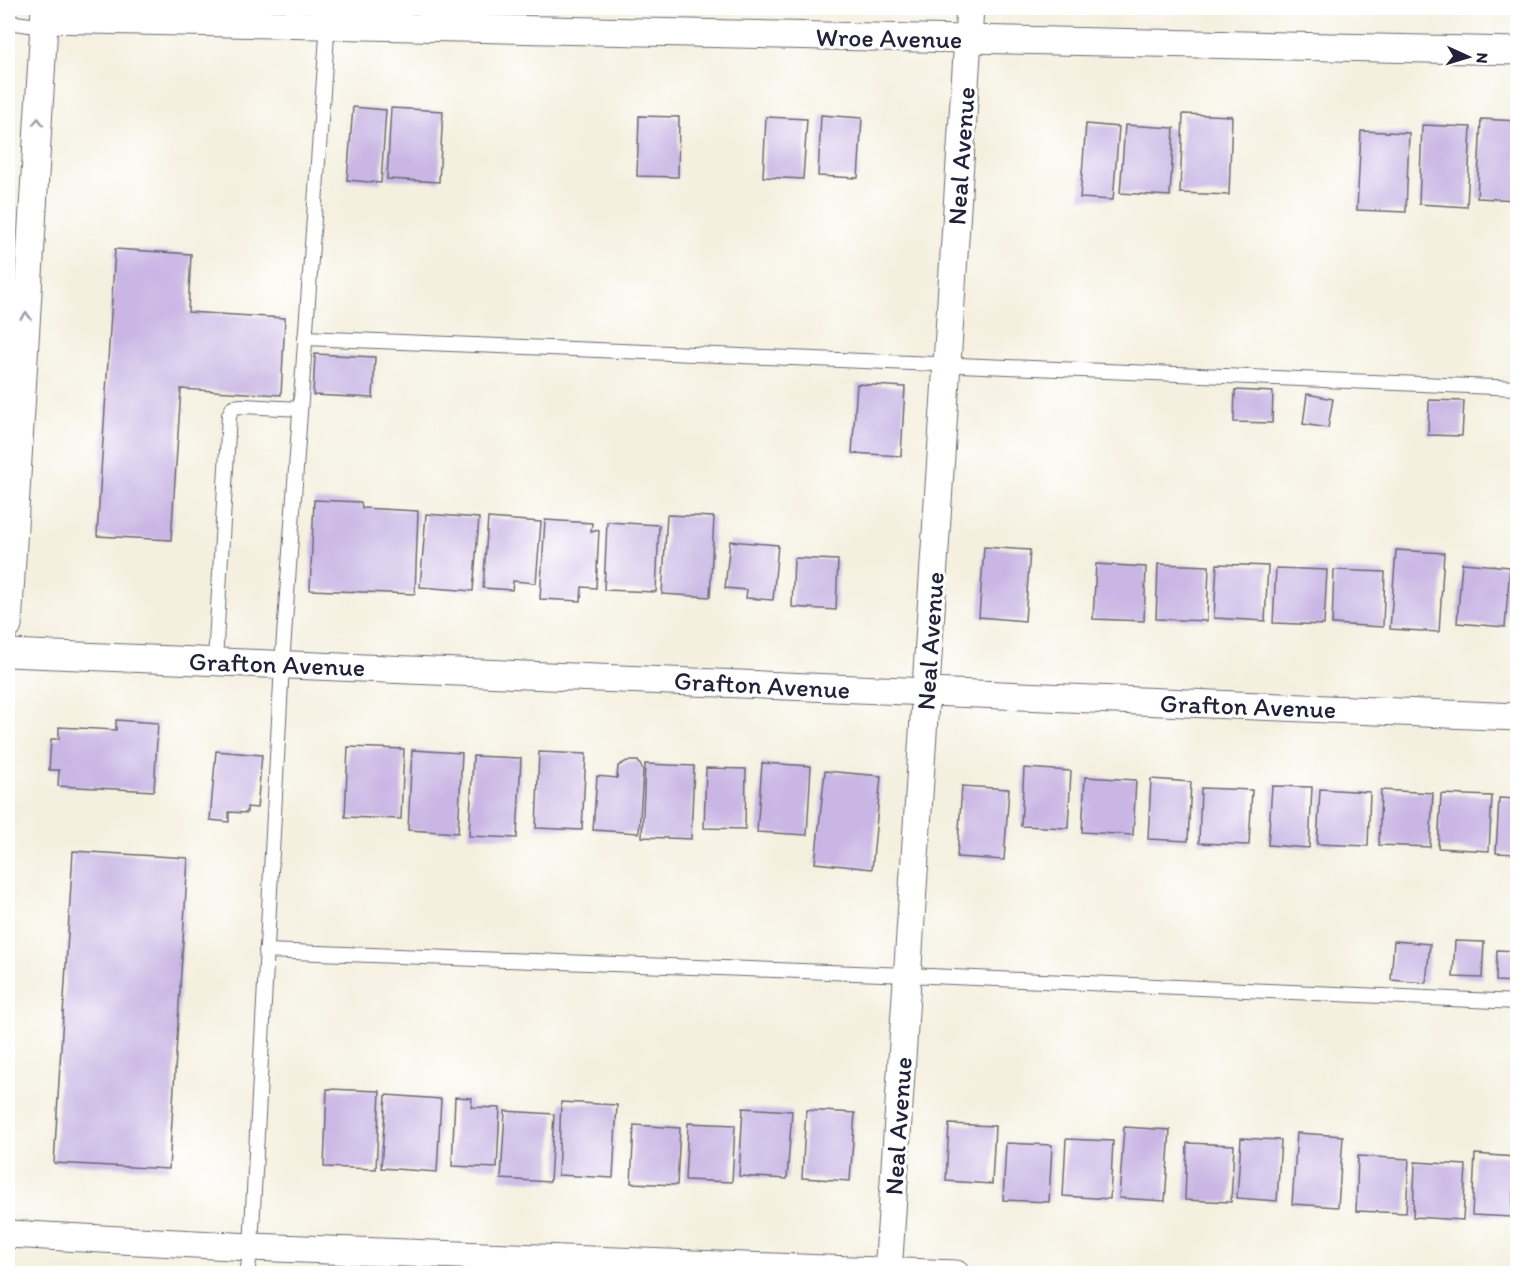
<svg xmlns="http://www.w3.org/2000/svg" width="1525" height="1281" font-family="Itim,sans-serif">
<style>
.building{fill:#c9b6e4}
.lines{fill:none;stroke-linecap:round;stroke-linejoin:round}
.service-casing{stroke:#6c6a74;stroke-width:16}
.minor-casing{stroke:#6c6a74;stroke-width:29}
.service{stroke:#fff;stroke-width:14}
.minor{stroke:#fff;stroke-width:27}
.oneway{stroke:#9c9ca7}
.labels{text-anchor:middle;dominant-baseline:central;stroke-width:6;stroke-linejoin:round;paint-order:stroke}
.street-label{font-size:26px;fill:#22223b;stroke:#fff}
</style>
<rect width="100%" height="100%" fill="#fff"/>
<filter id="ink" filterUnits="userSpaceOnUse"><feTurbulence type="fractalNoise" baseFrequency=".0167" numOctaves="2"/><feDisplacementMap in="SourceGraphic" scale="12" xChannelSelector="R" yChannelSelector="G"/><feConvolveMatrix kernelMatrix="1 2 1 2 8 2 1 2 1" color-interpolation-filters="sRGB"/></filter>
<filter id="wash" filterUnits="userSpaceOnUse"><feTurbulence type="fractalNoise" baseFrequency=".008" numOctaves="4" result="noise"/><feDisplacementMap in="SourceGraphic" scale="24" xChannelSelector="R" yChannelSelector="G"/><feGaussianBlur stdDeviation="1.35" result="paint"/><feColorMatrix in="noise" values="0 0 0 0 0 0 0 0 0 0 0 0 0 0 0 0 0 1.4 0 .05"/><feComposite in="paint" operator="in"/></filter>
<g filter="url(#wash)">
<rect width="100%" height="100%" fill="#f4f0df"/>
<g id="blocks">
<g class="building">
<polygon points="353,107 386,110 381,183 347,180"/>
<polygon points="391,108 443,111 439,182 387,179"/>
<polygon points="1183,114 1232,116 1229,195 1180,193"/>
<polygon points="821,115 862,118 858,178 818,176"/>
<polygon points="639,116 679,117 678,177 637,176"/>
<polygon points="766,117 807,119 803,179 763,177"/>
<polygon points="1481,119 1518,121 1518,200 1477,198"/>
<polygon points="1086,124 1119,127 1113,200 1080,198"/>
<polygon points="1125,125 1174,128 1170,196 1120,193"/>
<polygon points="1422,125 1471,127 1467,207 1419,204"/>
<polygon points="1361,131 1409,133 1406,212 1357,210"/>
<polygon points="115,249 191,254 188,312 285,318 281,395 181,389 171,540 97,536"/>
<polygon points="315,354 375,357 373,398 313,395"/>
<polygon points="857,384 905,387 901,456 852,453"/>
<polygon points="1235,390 1273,392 1272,423 1234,422"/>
<polygon points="1307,394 1333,399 1328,428 1303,424"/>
<polygon points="1429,400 1464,401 1462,436 1428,435"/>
<polygon points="314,500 361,502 362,508 418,511 415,594 310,590"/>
<polygon points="426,514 479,518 473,591 420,587"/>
<polygon points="667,515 714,517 710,597 662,594"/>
<polygon points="488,518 541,522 536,583 513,581 512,590 483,588"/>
<polygon points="545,520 592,523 591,532 599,530 596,588 582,587 581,601 540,599"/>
<polygon points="607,522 659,525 656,592 604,590"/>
<polygon points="730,541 778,545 773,600 746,598 747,590 725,588"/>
<polygon points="984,547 1030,550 1025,621 979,617"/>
<polygon points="1396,550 1444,553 1439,632 1390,629"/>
<polygon points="794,558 838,560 836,610 792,607"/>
<polygon points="1462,563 1510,567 1505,627 1457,623"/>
<polygon points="1096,564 1146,567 1144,621 1093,619"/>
<polygon points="1158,564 1209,566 1207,621 1156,619"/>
<polygon points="1217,564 1268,566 1265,621 1214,618"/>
<polygon points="1276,568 1327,570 1324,625 1273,623"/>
<polygon points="1334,570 1385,572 1383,627 1332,624"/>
<polygon points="116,720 158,723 154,791 58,786 59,770 49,770 51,739 59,739 59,727 116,730"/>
<polygon points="348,747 404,749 401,819 345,817"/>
<polygon points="412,750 462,753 458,833 408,830"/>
<polygon points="216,751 262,755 257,808 247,807 247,813 229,812 229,822 210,820"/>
<polygon points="539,752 586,754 582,830 536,828"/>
<polygon points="473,756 521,758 517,838 469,836"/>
<polygon points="627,761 638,761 643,770 639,833 593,830 597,776 617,778 618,766"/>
<polygon points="762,763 811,766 807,835 757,832"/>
<polygon points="645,764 694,766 691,839 642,837"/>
<polygon points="706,768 746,769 745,829 704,828"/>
<polygon points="1024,768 1071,771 1068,828 1021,826"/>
<polygon points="825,771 881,776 872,869 815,863"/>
<polygon points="1085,777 1136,780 1133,835 1082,832"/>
<polygon points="1151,779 1191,782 1188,841 1148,839"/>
<polygon points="962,786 1009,789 1004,860 957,857"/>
<polygon points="1272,786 1312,787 1309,848 1268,845"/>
<polygon points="1201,788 1252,790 1249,845 1199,843"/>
<polygon points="1320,789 1370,792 1368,846 1317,844"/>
<polygon points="1381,790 1433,793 1430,847 1379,845"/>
<polygon points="1441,794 1492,796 1489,851 1438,848"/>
<polygon points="1499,798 1518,799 1518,854 1496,853"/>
<polygon points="73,851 188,858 169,1169 54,1163"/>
<polygon points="1394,941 1430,944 1426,983 1391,980"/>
<polygon points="1455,941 1484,942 1482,978 1453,977"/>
<polygon points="1497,950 1516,951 1515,982 1496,981"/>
<polygon points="327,1089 380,1091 376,1169 324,1167"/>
<polygon points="386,1095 441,1099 437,1172 381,1168"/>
<polygon points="455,1097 472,1098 471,1107 500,1108 497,1168 452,1166"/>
<polygon points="561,1102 617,1105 613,1178 558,1175"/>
<polygon points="743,1108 792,1111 787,1179 739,1176"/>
<polygon points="806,1110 855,1113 850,1181 802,1178"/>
<polygon points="505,1111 554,1114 550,1182 501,1179"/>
<polygon points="688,1123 735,1125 732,1182 685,1180"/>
<polygon points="949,1124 995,1126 992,1184 946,1181"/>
<polygon points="634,1125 680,1128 677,1185 631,1183"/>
<polygon points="1124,1127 1170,1130 1165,1201 1119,1198"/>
<polygon points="1297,1133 1343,1136 1338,1207 1292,1204"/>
<polygon points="1241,1138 1281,1140 1277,1201 1237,1198"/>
<polygon points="1066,1139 1113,1141 1110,1199 1063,1196"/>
<polygon points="1006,1143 1052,1145 1049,1202 1003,1200"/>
<polygon points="1187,1143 1234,1145 1231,1202 1185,1200"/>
<polygon points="1475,1154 1515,1157 1512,1217 1472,1215"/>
<polygon points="1358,1156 1409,1159 1406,1213 1356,1211"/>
<polygon points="1415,1162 1466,1165 1463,1220 1413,1217"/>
</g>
</g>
</g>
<g filter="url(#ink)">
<use href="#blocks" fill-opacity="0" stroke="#6c6a74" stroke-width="1.5"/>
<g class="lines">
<defs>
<g id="service">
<polyline points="8,22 44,27"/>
<polyline points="305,338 1518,388"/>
<polyline points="215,661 229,415 233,407 242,406 300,409"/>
<polyline points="266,951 908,975 1518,1002"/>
<polyline points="247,1274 251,1247 282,664 329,8"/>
</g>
<g id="minor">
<polyline points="45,19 1518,51"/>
<polyline points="8,626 45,8"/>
<polyline points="8,653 1518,717"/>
<polyline points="8,1234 251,1247 956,1274"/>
<polyline points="888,1274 970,8"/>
</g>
</defs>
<use href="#service" class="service-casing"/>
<use href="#minor" class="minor-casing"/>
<use href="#service" class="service"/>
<use href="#minor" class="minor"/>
</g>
<defs><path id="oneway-chevron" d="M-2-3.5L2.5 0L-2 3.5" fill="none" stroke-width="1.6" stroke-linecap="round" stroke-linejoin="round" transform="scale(1.5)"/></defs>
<g class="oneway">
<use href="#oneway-chevron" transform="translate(38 122) rotate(-87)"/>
<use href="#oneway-chevron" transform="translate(26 316) rotate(-87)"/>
</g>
</g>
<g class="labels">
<g class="street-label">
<text transform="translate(889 38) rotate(1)">Wroe Avenue</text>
<text transform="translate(961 156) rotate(-86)">Neal Avenue</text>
<text transform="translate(930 641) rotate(-86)">Neal Avenue</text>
<text transform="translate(277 664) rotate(2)">Grafton Avenue</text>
<text transform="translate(762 685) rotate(3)">Grafton Avenue</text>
<text transform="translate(1248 706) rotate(2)">Grafton Avenue</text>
<text transform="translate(898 1126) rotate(-86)">Neal Avenue</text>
</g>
</g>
<rect width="1525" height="1281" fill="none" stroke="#fff" stroke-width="30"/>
<g transform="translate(1468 57) rotate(94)" stroke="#ffffff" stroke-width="4.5" paint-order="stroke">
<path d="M0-4.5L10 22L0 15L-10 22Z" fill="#22223b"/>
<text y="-9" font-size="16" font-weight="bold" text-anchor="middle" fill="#22223b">N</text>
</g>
</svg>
